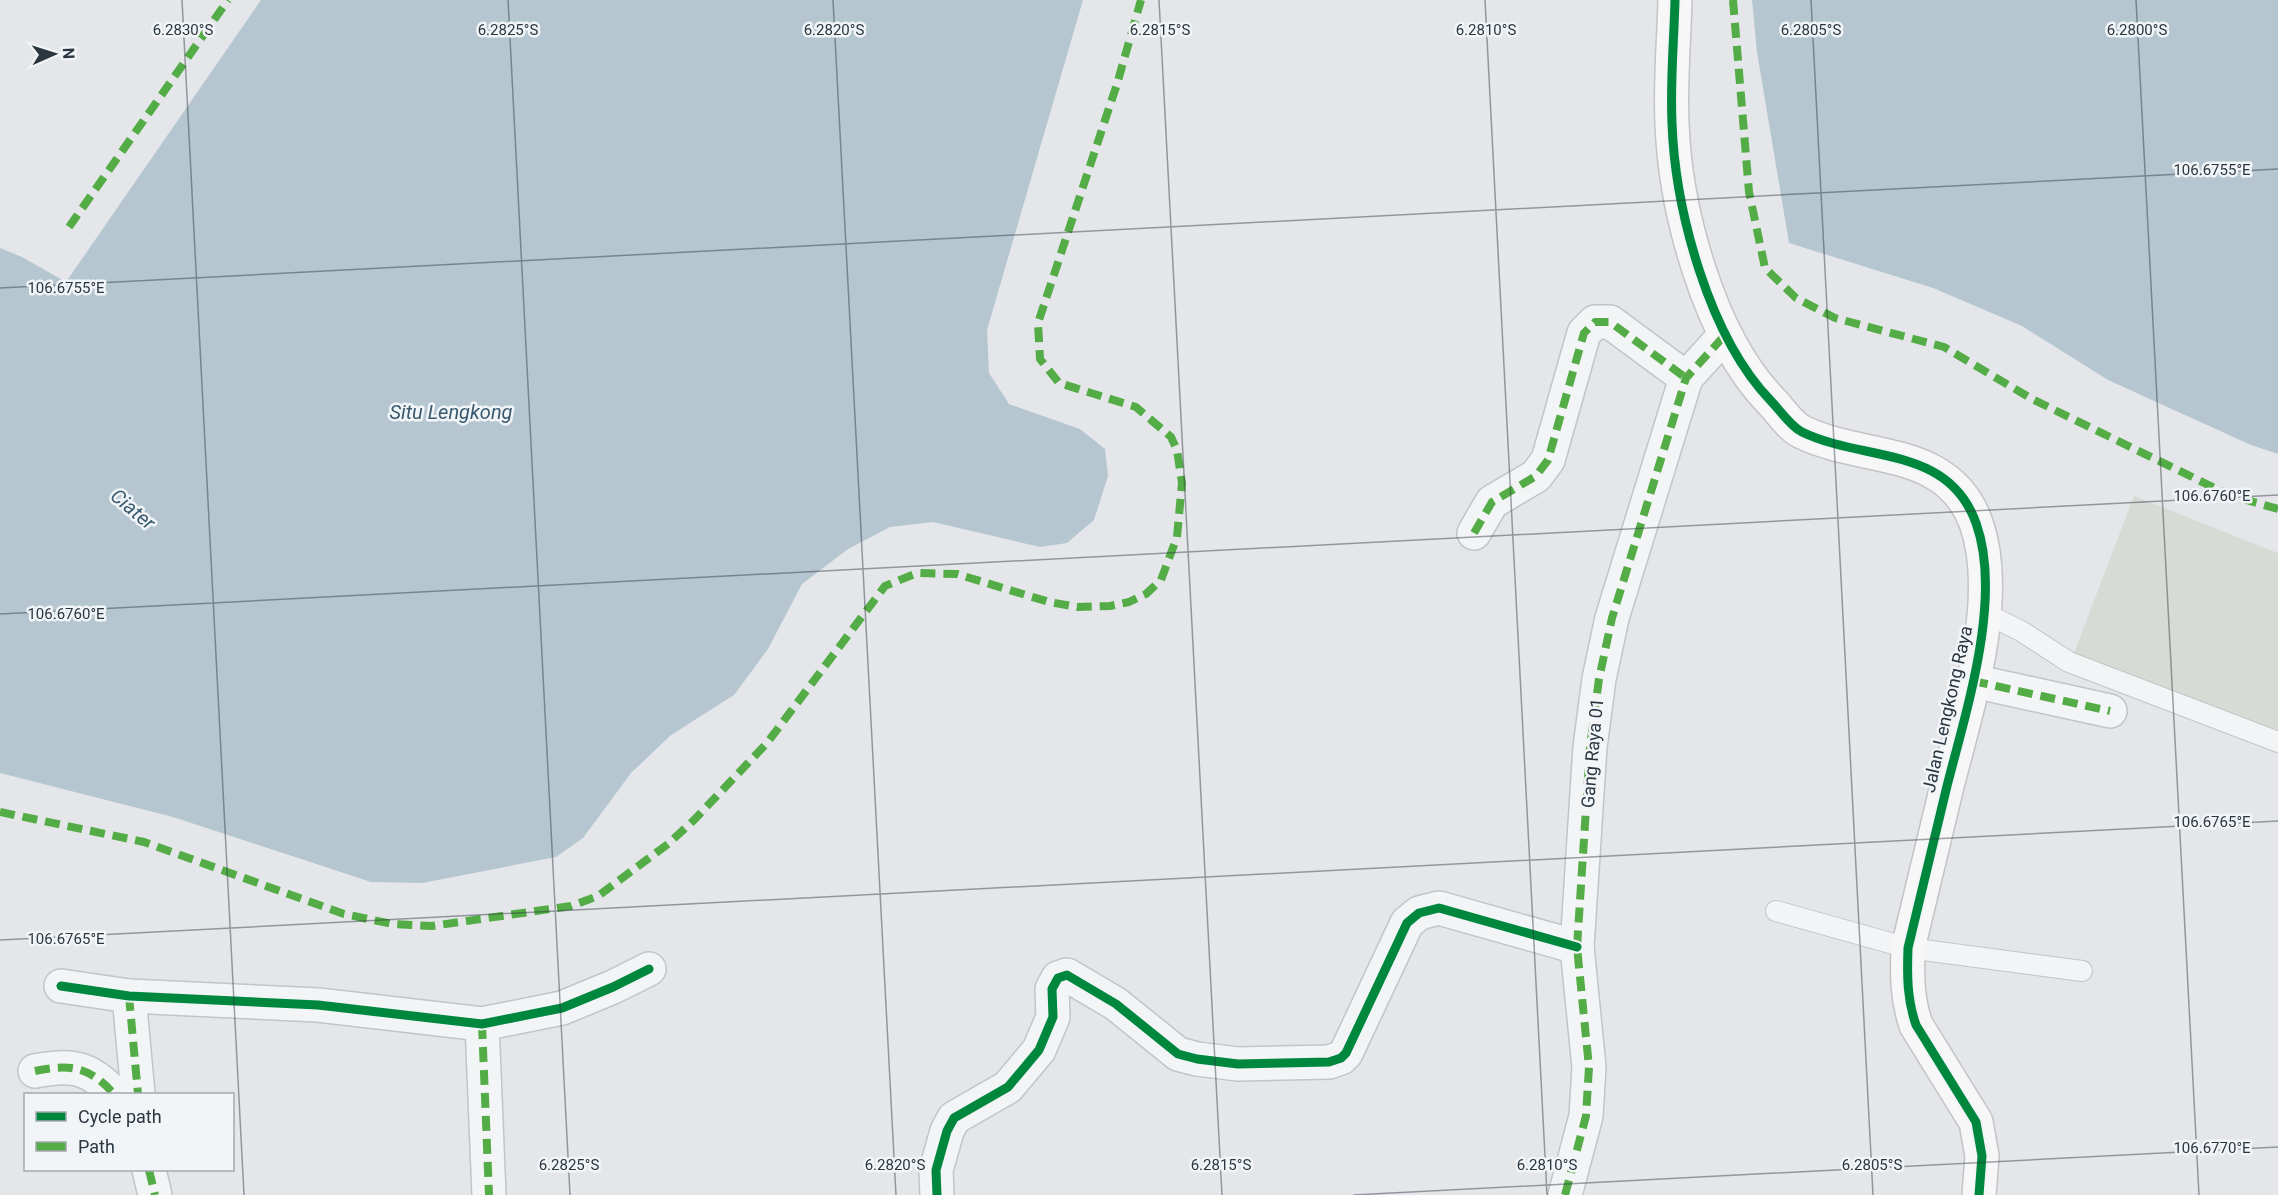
<svg xmlns="http://www.w3.org/2000/svg" width="2278" height="1195" font-family="Roboto,sans-serif">
<style>
.green{fill:#d6dcd5}
.water{fill:#b5c6d0}
.lines{fill:none;stroke-linecap:round;stroke-linejoin:round}
.lane-casing{stroke:#c2c4c7;stroke-width:22}
.street-casing{stroke:#c2c4c7;stroke-width:36}
.secondary-casing{stroke:#c2c4c7;stroke-width:36}
.lane{stroke:#f3f4f5;stroke-width:20}
.street{stroke:#f3f4f5;stroke-width:33}
.secondary{stroke:#f7f7f7;stroke-width:33}
.quiet{stroke:#54ac46;stroke-width:8;stroke-dasharray:15 8;stroke-linecap:butt}
.cycleway-casing{stroke:#f2f5f7;stroke-width:13}
.cycleway{stroke:#00873e;stroke-width:9}
.ticks{fill:none;stroke:#2c3640;stroke-width:1.5;stroke-opacity:0.45}
.labels{text-anchor:middle;dominant-baseline:central;stroke-width:5;stroke-linejoin:round;paint-order:stroke}
.street-label{font-size:18px;fill:#2c3640;stroke:#f2f5f7}
.water-label{font-size:20px;font-style:italic;fill:#3a5a70;stroke:#f2f5f7}
.ticks-label{font-size:15px;text-anchor:middle;fill:#2c3640;stroke:#f2f5f7;stroke-width:5;stroke-linejoin:round;paint-order:stroke}
</style>
<rect width="100%" height="100%" fill="#e4e6e9"/>
<polygon class="green" points="2134,496 2278,553 2278,732 2074,653"/>
<g class="water">
<polygon points="261,0 1083,0 987,330 989,373 1009,404 1080,429 1105,449 1108,476 1094,520 1067,543 1040,547 933,522 890,527 848,549 802,584 768,649 734,695 671,735 631,773 583,838 556,857 422,883 371,882 173,817 0,773 0,248 22,257 66,282"/>
<polygon points="1752,0 2278,0 2278,454 2251,445 2108,380 2022,326 1933,288 1789,243 1757,52"/>
</g>
<g class="lines">
<defs>
<g id="lane">
<polyline points="1985,613 2021,631 2069,662 2278,742"/>
<polyline points="1776,911 1908,948 2082,971"/>
</g>
<g id="street">
<polyline points="1474,533 1492,502 1536,476 1548,460 1584,333 1595,322 1610,322 1686,378"/>
<polyline points="1973,681 2110,711"/>
<polyline points="61,986 129,996 318,1005 482,1024 562,1008 613,987 649,969"/>
<polyline points="129,996 138,1094"/>
<polyline points="482,1024 489,1195"/>
<path d="M35,1071c35,-7 54,-5 79,23"/>
<polyline points="149,1170 155,1195"/>
<polyline points="937,1195 936,1170 947,1131 954,1118 1008,1087 1039,1050 1053,1017 1052,989 1058,978 1067,975 1116,1004 1178,1054 1197,1059 1238,1064 1329,1062 1341,1058 1346,1053 1407,923 1419,913 1439,908 1577,947"/>
<polyline points="1565,1195 1586,1116 1589,1067 1577,947 1590,747 1599,679 1612,618 1686,378 1725,335"/>
</g>
<path id="secondary" d="M1675,0c-1,41 -5,82 -3,123 3,87 37,214 99,278 9,9 19,25 31,31 62,30 146,13 174,91 27,75 -10,188 -29,263 -13,54 -26,108 -39,162 -1,28 -1,51 8,77l60,97 6,34 -3,39"/>
</defs>
<use href="#lane" class="lane-casing"/>
<use href="#street" class="street-casing"/>
<use href="#secondary" class="secondary-casing"/>
<use href="#lane" class="lane"/>
<use href="#street" class="street"/>
<use href="#secondary" class="secondary"/>
<g class="quiet">
<polyline points="1733,0 1749,192 1765,268 1796,298 1835,318 1944,347 2032,399 2229,495 2278,509"/>
<polyline points="69,227 228,0"/>
<polyline points="1474,533 1492,502 1536,476 1548,460 1584,333 1595,322 1610,322 1686,378"/>
<polyline points="1973,681 2110,711"/>
<polyline points="0,812 144,842 344,914 392,924 432,926 571,906 598,896 668,844 694,820 767,743 885,586 917,573 957,574 1049,602 1077,607 1110,606 1129,602 1146,594 1161,580 1177,537 1182,483 1177,450 1171,437 1136,407 1059,383 1040,359 1038,323 1117,84 1141,0"/>
<polyline points="129,996 138,1094"/>
<polyline points="482,1024 489,1195"/>
<path d="M35,1071c35,-7 54,-5 79,23"/>
<polyline points="149,1170 155,1195"/>
<polyline points="1565,1195 1586,1116 1589,1067 1577,947 1590,747 1599,679 1612,618 1686,378 1725,335"/>
</g>
<defs>
<g id="cycleway">
<path d="M1675,0c-1,41 -5,82 -3,123 3,87 37,214 99,278 9,9 19,25 31,31 62,30 146,13 174,91 27,75 -10,188 -29,263 -13,54 -26,108 -39,162 -1,28 -1,51 8,77l60,97 6,34 -3,39"/>
<polyline points="61,986 129,996 318,1005 482,1024 562,1008 613,987 649,969"/>
<polyline points="937,1195 936,1170 947,1131 954,1118 1008,1087 1039,1050 1053,1017 1052,989 1058,978 1067,975 1116,1004 1178,1054 1197,1059 1238,1064 1329,1062 1341,1058 1346,1053 1407,923 1419,913 1439,908 1577,947"/>
</g>
</defs>
<use href="#cycleway" class="cycleway-casing"/>
<use href="#cycleway" class="cycleway"/>
</g>
<path class="ticks" d="M182,0l62,1195M508,0l62,1195M833,0l63,1195M1159,0l63,1195M1485,0l62,1195M1811,0l62,1195M2136,0l63,1195M0,288l2278,-119M0,614l2278,-119M0,940l2278,-119M1353,1195l925,-48"/>
<g class="labels">
<g class="street-label">
<text transform="translate(1947 709) rotate(-77)">Jalan Lengkong Raya</text>
<text transform="translate(1592 753) rotate(-85)">Gang Raya 01</text>
</g>
<g class="water-label">
<text x="451" y="412">Situ Lengkong</text>
<text transform="translate(133 509) rotate(40)">Ciater</text>
</g>
</g>
<g class="ticks-label">
<text x="183" y="35">6.2830°S</text>
<text x="508" y="35">6.2825°S</text>
<text x="834" y="35">6.2820°S</text>
<text x="1160" y="35">6.2815°S</text>
<text x="1486" y="35">6.2810°S</text>
<text x="1811" y="35">6.2805°S</text>
<text x="2137" y="35">6.2800°S</text>
<text x="2212" y="175">106.6755°E</text>
<text x="66" y="293">106.6755°E</text>
<text x="2212" y="501">106.6760°E</text>
<text x="66" y="619">106.6760°E</text>
<text x="2212" y="827">106.6765°E</text>
<text x="66" y="944">106.6765°E</text>
<text x="2212" y="1153">106.6770°E</text>
<text x="569" y="1170">6.2825°S</text>
<text x="895" y="1170">6.2820°S</text>
<text x="1221" y="1170">6.2815°S</text>
<text x="1547" y="1170">6.2810°S</text>
<text x="1872" y="1170">6.2805°S</text>
</g>
<rect x="24" y="1093" width="210" height="78" fill="#f2f5f7" stroke="#a3a9ae" stroke-width="1.5"/>
<rect x="36" y="1112" width="30" height="9" fill="#00873e" stroke="#a3a9ae" stroke-width="1.5"/>
<text x="78" y="1123" font-size="18" fill="#2c3640">Cycle path</text>
<rect x="36" y="1142" width="30" height="9" fill="#54ac46" stroke="#a3a9ae" stroke-width="1.5"/>
<text x="78" y="1153" font-size="18" fill="#2c3640">Path</text>
<g transform="translate(54 54) rotate(87)" stroke="#f2f5f7" stroke-width="4.5" paint-order="stroke">
<path d="M0-4.5L10 22L0 15L-10 22Z" fill="#2c3640"/>
<text y="-9" font-size="16" font-weight="bold" text-anchor="middle" fill="#2c3640">N</text>
</g>
</svg>
